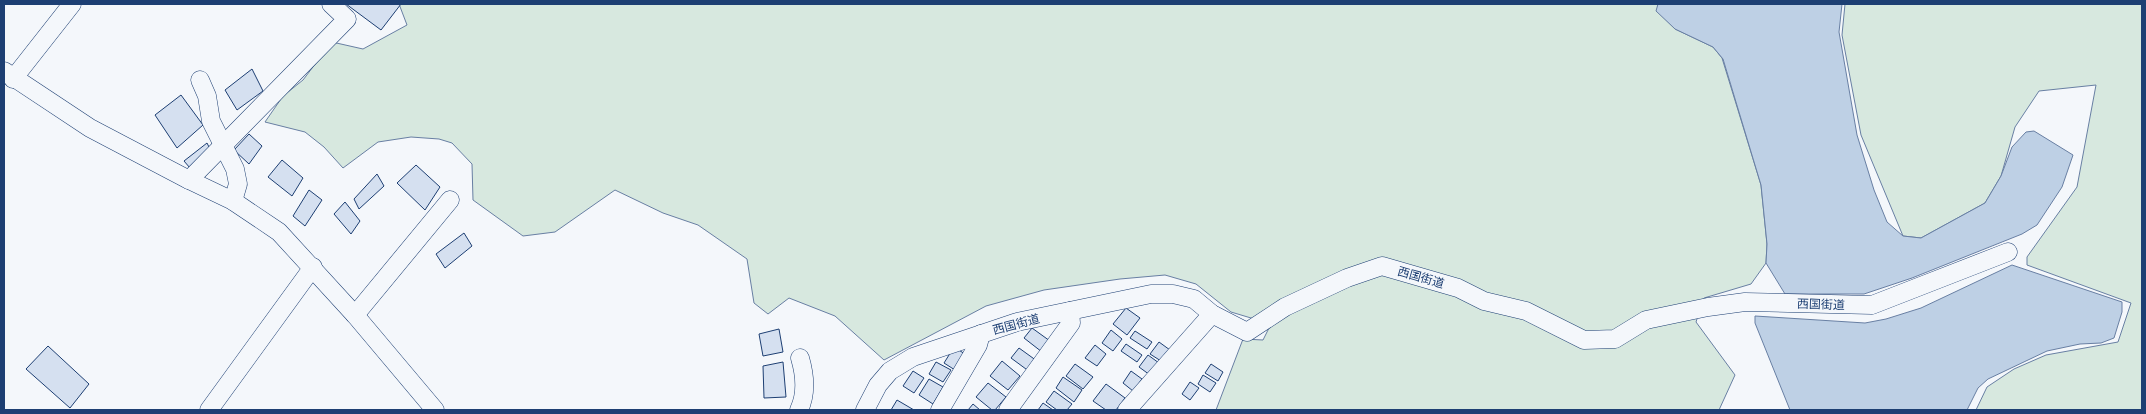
<svg xmlns="http://www.w3.org/2000/svg" width="2146" height="414" font-family="'IBM Plex Serif','Noto Sans JP',serif">
<style>
.green{fill:#d7e8df;stroke:#687fa3}
.water{fill:#bed0e5;stroke:#687fa3}
.building{fill:#d5e0f0;stroke:#1d3f73}
.lines{fill:none;stroke-linecap:round;stroke-linejoin:round}
.minor-casing{stroke:#1d3f73;stroke-width:19}
.minor{stroke:#f4f7fb;stroke-width:18}
.labels{text-anchor:middle;dominant-baseline:central;stroke-width:4;stroke-linejoin:round;paint-order:stroke}
.street-label{font-size:12px;fill:#1d3f73;stroke:#f4f7fb}
</style>
<rect width="100%" height="100%" fill="#f4f7fb"/>
<g class="green">
<polygon points="399,4 1658,4 1657,11 1675,29 1713,47 1722,58 1761,185 1767,244 1766,263 1751,284 1704,298 1696,322 1735,375 1719,410 1216,410 1243,339 1263,340 1271,324 1231,312 1196,284 1165,275 1120,279 1044,290 986,306 884,360 835,316 789,298 768,314 754,303 747,259 698,225 663,213 615,190 555,232 523,236 473,200 472,164 452,143 439,139 411,137 378,142 343,168 324,147 305,132 265,122 283,96 303,80 332,42 363,49 407,25"/>
<polygon points="1845,4 2142,4 2142,410 1976,410 1987,387 2014,369 2046,355 2118,342 2131,303 2027,265 2027,257 2077,187 2096,85 2039,91 2015,127 2001,176 1985,203 1921,238 1903,236 1861,135 1842,35"/>
</g>
<g class="water">
<polygon points="1658,4 1842,4 1839,32 1857,135 1874,190 1887,222 1903,236 1921,238 1985,203 2001,176 2012,147 2026,132 2034,131 2073,155 2062,187 2037,225 2022,234 1912,278 1864,294 1785,294 1766,263 1767,244 1761,185 1723,59 1713,47 1675,29 1656,11"/>
<polygon points="2012,265 2122,302 2122,312 2114,338 2101,343 2080,344 2047,351 1988,379 1978,388 1967,410 1790,410 1755,323 1755,316 1865,323 1886,319 1921,308"/>
</g>
<g class="building">
<polygon points="346,4 401,4 381,30"/>
<polygon points="252,69 263,91 237,110 225,90"/>
<polygon points="181,95 203,125 177,148 155,115"/>
<polygon points="249,134 262,146 249,164 234,150"/>
<polygon points="207,143 211,151 190,168 184,161"/>
<polygon points="282,160 303,178 292,196 268,177"/>
<polygon points="416,165 440,187 425,210 397,183"/>
<polygon points="377,174 384,186 359,209 354,199"/>
<polygon points="309,190 322,200 305,226 293,216"/>
<polygon points="345,202 360,221 351,234 334,214"/>
<polygon points="464,233 472,246 445,268 436,254"/>
<polygon points="1126,308 1140,318 1127,335 1113,324"/>
<polygon points="1032,328 1050,341 1042,352 1024,338"/>
<polygon points="779,329 783,352 763,356 759,334"/>
<polygon points="1111,330 1122,339 1113,351 1102,343"/>
<polygon points="1135,331 1152,342 1147,349 1130,338"/>
<polygon points="1159,342 1170,350 1161,361 1150,354"/>
<polygon points="1126,344 1142,355 1137,362 1121,351"/>
<polygon points="1095,345 1106,354 1097,366 1085,358"/>
<polygon points="48,346 89,384 70,408 26,369"/>
<polygon points="954,347 965,354 955,370 944,363"/>
<polygon points="1019,348 1037,361 1030,372 1011,358"/>
<polygon points="1148,355 1159,363 1150,375 1139,367"/>
<polygon points="1002,361 1020,376 1008,390 990,376"/>
<polygon points="783,362 786,397 764,398 763,366"/>
<polygon points="936,362 951,370 943,382 929,374"/>
<polygon points="1075,364 1093,377 1083,389 1066,376"/>
<polygon points="1211,364 1223,372 1218,381 1205,373"/>
<polygon points="913,371 924,378 914,393 903,386"/>
<polygon points="1131,371 1142,379 1133,391 1123,383"/>
<polygon points="1203,375 1216,383 1210,392 1198,384"/>
<polygon points="1063,377 1082,390 1074,402 1056,388"/>
<polygon points="929,379 943,387 933,404 919,395"/>
<polygon points="1190,382 1199,388 1190,400 1182,394"/>
<polygon points="988,383 1006,397 995,410 992,410 976,397"/>
<polygon points="1106,384 1125,398 1116,410 1106,410 1093,401"/>
<polygon points="1054,391 1072,404 1067,410 1057,410 1046,402"/>
<polygon points="897,400 914,410 891,410"/>
<polygon points="1043,403 1053,410 1038,410"/>
<polygon points="973,404 980,410 968,410"/>
</g>
<g class="lines">
<defs>
<g id="minor">
<polyline points="4,71 90,128 189,180 233,201 279,232 355,315 435,410"/>
<polyline points="13,79 72,4"/>
<polyline points="200,80 207,96 211,121 235,169 238,184 233,201"/>
<polyline points="189,180 347,19 331,4"/>
<polyline points="355,315 450,200"/>
<polyline points="209,410 313,267"/>
<path d="M799,410c8,-17 6,-35 1,-52"/>
<polyline points="865,410 878,385 890,371 913,357 1017,322 1151,294 1173,294 1194,299 1212,314 1247,332 1285,307 1347,278 1382,266 1458,288 1484,301 1526,311 1584,340 1615,339 1646,320 1708,307 1745,302 1872,305 2008,252"/>
<polyline points="940,410 978,345 981,334"/>
<polyline points="1008,410 1071,323 1070,311"/>
<polyline points="1127,410 1212,314"/>
</g>
</defs>
<use href="#minor" class="minor-casing"/>
<use href="#minor" class="minor"/>
</g>
<g class="labels">
<g class="street-label">
<text transform="translate(1421 277) rotate(16)">西国街道</text>
<text transform="translate(1821 304) rotate(2)">西国街道</text>
<text transform="translate(1016 324) rotate(-15)">西国街道</text>
</g>
</g>
<rect width="2146" height="414" fill="none" stroke="#1d3f73" stroke-width="10"/>
</svg>
